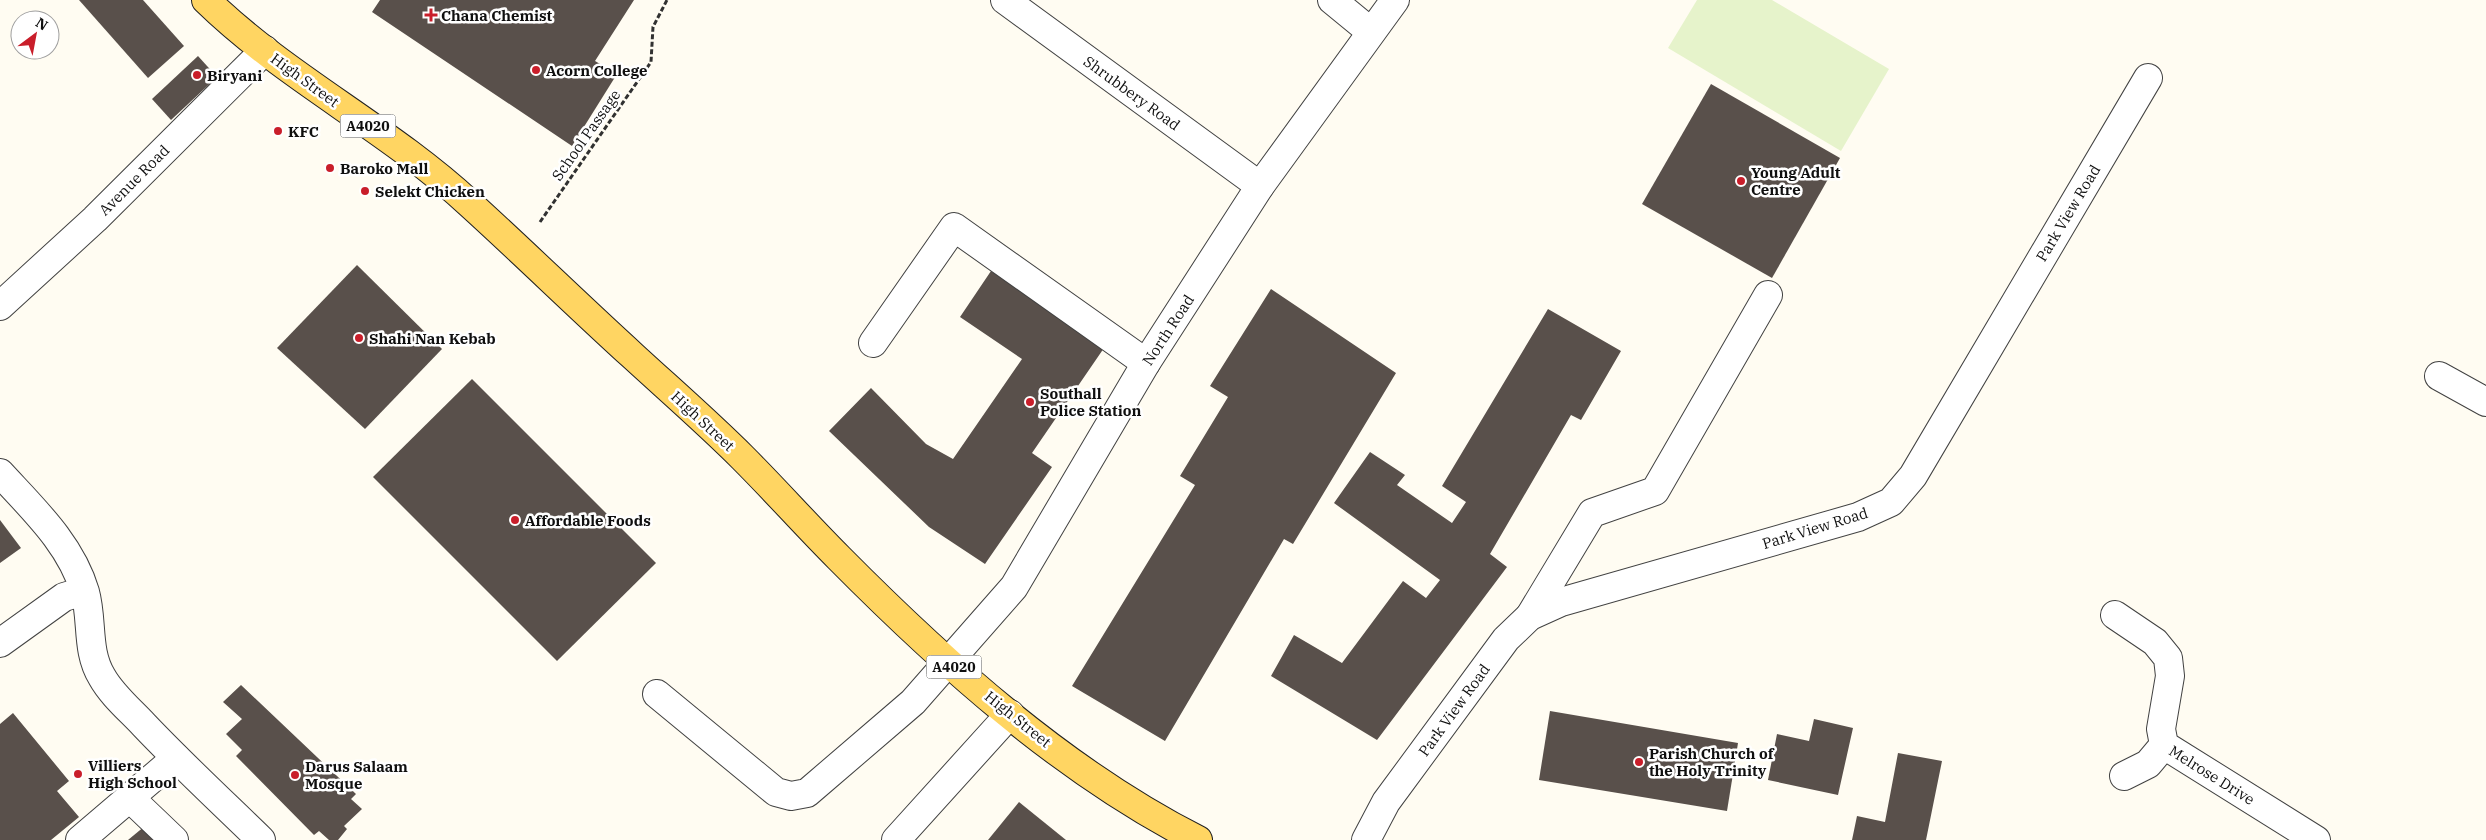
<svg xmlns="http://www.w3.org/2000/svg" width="2486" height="840" font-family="'IBM Plex Serif',serif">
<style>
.pitch{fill:#e6f3cb}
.building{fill:#59504b}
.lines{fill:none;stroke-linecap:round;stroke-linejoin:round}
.minor-casing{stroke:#424242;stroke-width:30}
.major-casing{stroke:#202020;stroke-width:30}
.path{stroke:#313131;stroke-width:3;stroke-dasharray:5 2.5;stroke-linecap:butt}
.minor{stroke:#fff;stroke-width:28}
.major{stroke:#ffd562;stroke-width:28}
.poi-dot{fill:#c91e2a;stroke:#fff;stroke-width:2}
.labels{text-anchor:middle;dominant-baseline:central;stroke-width:5;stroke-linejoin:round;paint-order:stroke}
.shield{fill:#fff;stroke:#575757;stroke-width:1}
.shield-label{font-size:14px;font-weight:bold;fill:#0f0f0f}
.poi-label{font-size:15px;font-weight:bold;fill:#0f0f0f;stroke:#fff;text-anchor:start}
.street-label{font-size:15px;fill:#0f0f0f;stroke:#fff}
</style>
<rect width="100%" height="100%" fill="#fffcf2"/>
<polygon class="pitch" points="1697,0 1772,0 1889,69 1841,151 1668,48"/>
<g class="building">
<polygon points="79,0 143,0 184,46 148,78"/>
<polygon points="380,0 634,0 595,61 617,74 572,146 372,12"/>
<polygon points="198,56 217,77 171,120 152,99"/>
<polygon points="1711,84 1840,158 1772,278 1642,204"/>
<polygon points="357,265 442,349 365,429 277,348"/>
<polygon points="991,271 1104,348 1032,453 1052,467 985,564 929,527 829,431 871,388 926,444 953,459 1022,359 960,317"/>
<polygon points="1271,289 1396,373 1293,544 1284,539 1165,741 1072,686 1195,485 1180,476 1228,397 1210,386"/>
<polygon points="1548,309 1621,351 1581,420 1571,415 1490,554 1507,567 1377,740 1271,676 1294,635 1342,663 1403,581 1426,598 1440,580 1334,503 1370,452 1405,475 1397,485 1452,523 1466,502 1442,486"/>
<polygon points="472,379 656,563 557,661 373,477"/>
<polygon points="0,520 21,548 0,563"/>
<polygon points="241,685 356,794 351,799 362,809 344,826 347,829 338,840 329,840 319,831 314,835 236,756 242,750 226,734 242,719 223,702"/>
<polygon points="1550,711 1738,743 1727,811 1539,780"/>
<polygon points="13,713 69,781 57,791 79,817 51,840 0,840 0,724"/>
<polygon points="1814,719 1853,728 1838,795 1768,780 1777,734 1809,741"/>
<polygon points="1898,753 1942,761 1926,840 1852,840 1857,816 1885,822"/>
<polygon points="1019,802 1066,840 988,840"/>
<polygon points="151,821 166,840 128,840"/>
</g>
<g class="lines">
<defs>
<g id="minor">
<polyline points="1005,0 1260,186"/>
<polyline points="1332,0 1371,32"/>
<polyline points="0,306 95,219 265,50"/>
<polyline points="873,343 954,227 1146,363"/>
<polyline points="2439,376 2486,402"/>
<path d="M0,473c33,36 71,71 85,119 8,29 1,59 17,85 10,18 28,33 42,48 38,40 78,77 117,115"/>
<polyline points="2115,615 2155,642 2168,658 2170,676 2161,729 2164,745 2316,840"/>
<polyline points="1530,616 1592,513 1655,491 1768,295"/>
<polyline points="0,643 64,597 84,591"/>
<polyline points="657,694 776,792 791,796 807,793 913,702 1014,587 1146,363 1260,186 1395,0"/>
<polyline points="2124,776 2148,764 2164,745"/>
<polyline points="130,798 174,840"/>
<polyline points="80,840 176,758"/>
<polyline points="896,840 1010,714"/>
<polyline points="1366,840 1386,802 1506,639 1530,616 1561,602 1858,517 1891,502 1913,476 2148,78"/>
</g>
<path id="major" d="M206,0c80,78 182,128 264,204 55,50 108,102 163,152 37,34 75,67 110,102 33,33 63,67 96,100 105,106 225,214 359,282"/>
</defs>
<use href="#minor" class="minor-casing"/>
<use href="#major" class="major-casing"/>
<polyline class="path" points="540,222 651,62 653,27 667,0"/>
<use href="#minor" class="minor"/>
<use href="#major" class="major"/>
</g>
<g class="poi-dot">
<path d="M428.5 7.5h5v5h5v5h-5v5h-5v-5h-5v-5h5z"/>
<circle cx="536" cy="70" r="5"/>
<circle cx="197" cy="75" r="5"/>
<circle cx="278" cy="131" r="5"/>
<circle cx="330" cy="168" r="5"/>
<circle cx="1741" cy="181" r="5"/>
<circle cx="365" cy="191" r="5"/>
<circle cx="359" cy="338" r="5"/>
<circle cx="1030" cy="402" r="5"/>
<circle cx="515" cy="520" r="5"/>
<circle cx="1639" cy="762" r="5"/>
<circle cx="78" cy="774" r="5"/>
<circle cx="295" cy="775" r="5"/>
</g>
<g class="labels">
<g class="shield">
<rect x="340.5" y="114.5" width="55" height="23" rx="4"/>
<rect x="926.5" y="655.5" width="55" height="23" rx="4"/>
</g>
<g class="shield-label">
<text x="368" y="126">A4020</text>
<text x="954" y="667">A4020</text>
</g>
<g class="poi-label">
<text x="441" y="15">Chana Chemist</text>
<text x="546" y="70">Acorn College</text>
<text x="207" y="75">Biryani</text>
<text x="288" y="131">KFC</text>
<text x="340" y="168">Baroko Mall</text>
<text x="1751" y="172">Young Adult<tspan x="1751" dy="17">Centre</tspan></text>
<text x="375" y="191">Selekt Chicken</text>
<text x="369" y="338">Shahi Nan Kebab</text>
<text x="1040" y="393">Southall<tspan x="1040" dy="17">Police Station</tspan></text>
<text x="525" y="520">Affordable Foods</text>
<text x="1649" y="753">Parish Church of<tspan x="1649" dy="17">the Holy Trinity</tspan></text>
<text x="88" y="765">Villiers<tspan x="88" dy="17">High School</tspan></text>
<text x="305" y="766">Darus Salaam<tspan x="305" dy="17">Mosque</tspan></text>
</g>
<g class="street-label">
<text transform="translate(305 80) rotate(36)">High Street</text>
<text transform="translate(1132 93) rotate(36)">Shrubbery Road</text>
<text transform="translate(586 135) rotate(-55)">School Passage</text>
<text transform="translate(134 180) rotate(-45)">Avenue Road</text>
<text transform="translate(2068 213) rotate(-59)">Park View Road</text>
<text transform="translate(1168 330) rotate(-57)">North Road</text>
<text transform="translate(703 421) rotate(43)">High Street</text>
<text transform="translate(1815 528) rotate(-17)">Park View Road</text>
<text transform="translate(1454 710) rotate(-54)">Park View Road</text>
<text transform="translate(1018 719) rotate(39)">High Street</text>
<text transform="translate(2212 775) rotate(32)">Melrose Drive</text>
</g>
</g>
<g transform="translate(35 35) rotate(32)"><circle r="24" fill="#ffffff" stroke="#9f9f9f"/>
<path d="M0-4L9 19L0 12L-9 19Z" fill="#c91e2a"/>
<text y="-8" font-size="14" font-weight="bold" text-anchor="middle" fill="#0f0f0f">N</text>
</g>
</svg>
